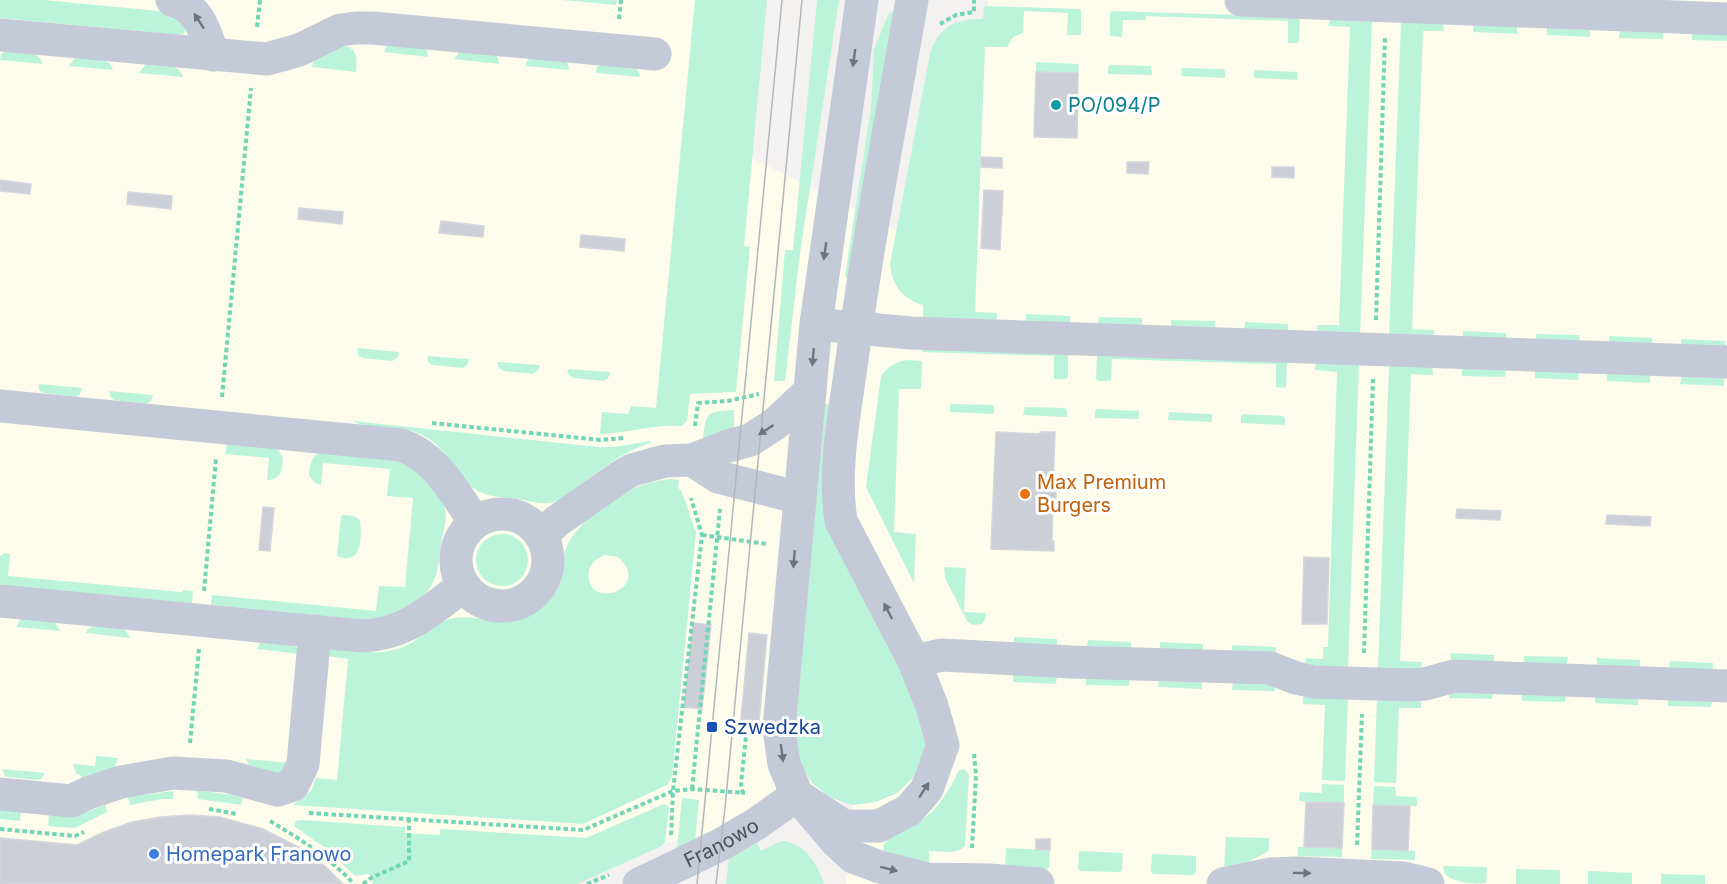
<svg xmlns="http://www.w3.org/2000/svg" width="1727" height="884" font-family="Inter,sans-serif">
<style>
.commercial{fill:#fefceb}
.green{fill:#bcf4db;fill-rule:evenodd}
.building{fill:#cdcfd7;stroke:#d4d6dd;stroke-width:1.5}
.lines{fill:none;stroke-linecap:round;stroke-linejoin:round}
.path{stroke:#70d6b5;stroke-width:4;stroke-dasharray:4.5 3;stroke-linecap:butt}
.minor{stroke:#c4cad7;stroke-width:33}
.tram{stroke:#b2b5bc;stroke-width:1.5}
.oneway{fill:#6c7584}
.culture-dot{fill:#0f9aa8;stroke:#fff;stroke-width:2}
.food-dot{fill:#e8710a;stroke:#fff;stroke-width:2}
.transit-dot{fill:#1a4fb4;stroke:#fff;stroke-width:2}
.shop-dot{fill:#3f7fe0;stroke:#fff;stroke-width:2}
.labels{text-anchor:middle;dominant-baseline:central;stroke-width:6;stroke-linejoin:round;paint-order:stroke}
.culture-label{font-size:20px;fill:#0d838f;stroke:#fff;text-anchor:start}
.food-label{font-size:20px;fill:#c56008;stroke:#fff;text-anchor:start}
.transit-label{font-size:20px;fill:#164399;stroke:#fff;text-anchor:start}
.street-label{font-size:20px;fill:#475061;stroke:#fff}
.shop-label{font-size:20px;fill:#366cbe;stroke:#fff;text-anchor:start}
</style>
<rect width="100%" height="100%" fill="#f4f1f1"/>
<polygon class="commercial" points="0,0 741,0 728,146 902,233 973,235 988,0 1727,0 1727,884 846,884 853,798 653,846 566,884 0,884"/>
<g class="green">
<polygon points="0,0 44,0 169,12 186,27 184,34 180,35 0,18"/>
<polygon points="562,0 617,0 616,5"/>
<path d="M695,0h72l-23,246 6,1 -14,145 -46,2 -3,27 -5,5c-29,-2 -53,7 -82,8l2,-22 26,2 3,-8 25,2z"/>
<polygon points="817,0 839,0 800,253 785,381 774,381 785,250 793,250"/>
<path d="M984,6l96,3 1,2v24h-14l1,-22 -44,-2 -1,22 -10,4 -6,10h-22l-10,265 22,1v6l-3,2 -71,-4v-12c-21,-6 -31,-20 -33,-41l40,-210c9,-28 25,-35 53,-35z"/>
<polygon points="894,11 848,279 845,276 871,108 874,49 889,13"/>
<polygon points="1112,11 1300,17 1299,41 1297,43 1288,43 1288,21 1146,16 1146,20 1123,20 1122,37 1110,36 1110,12"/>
<polygon points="1330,19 1372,21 1360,335 1317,331 1317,325 1339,325 1350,27 1328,26"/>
<polygon points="1401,22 1443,23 1444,31 1423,31 1412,329 1434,330 1434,335 1389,336"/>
<polygon points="1474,25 1517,27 1517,34 1473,32"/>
<polygon points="1547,28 1590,30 1590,37 1547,35"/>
<polygon points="1620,31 1663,33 1663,39 1619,38"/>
<polygon points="1692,33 1727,33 1727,41 1692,40"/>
<polygon points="389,45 424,48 427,51 428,57 384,52 386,47"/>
<path d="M345,46c13,3 12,14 11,26l-44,-5 1,-5 3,-4z"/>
<path d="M6,51c13,1 32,-2 37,13l-43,-4 1,-6z"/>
<polygon points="460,51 495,55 498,58 499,64 454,59"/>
<path d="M75,58c13,1 35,-2 38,12l-44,-4z"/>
<polygon points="530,58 564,61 568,64 569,70 525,66 527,61"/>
<polygon points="1037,62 1078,64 1079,66 1078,73 1036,72 1036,64"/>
<path d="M146,64c13,1 33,-2 37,13l-44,-4z"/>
<polygon points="601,64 636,68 639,72 640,77 596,73 597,67"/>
<polygon points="1110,65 1151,66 1152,75 1108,74 1108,67"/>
<polygon points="1182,68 1223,69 1225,71 1225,78 1181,76"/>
<polygon points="1255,70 1296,72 1298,73 1297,80 1254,78 1254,72"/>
<polygon points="1026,314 1070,316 1070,323 1026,321"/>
<polygon points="1099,317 1142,318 1142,326 1098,324"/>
<polygon points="1171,320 1215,321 1215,328 1171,326"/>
<polygon points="1245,322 1288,324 1288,330 1244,329"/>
<polygon points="1463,331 1506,333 1506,339 1463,337"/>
<polygon points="1536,334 1580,335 1579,341 1536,340"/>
<polygon points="1609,336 1652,338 1652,345 1609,343"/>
<polygon points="1681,339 1725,341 1725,347 1681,346"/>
<polygon points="358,348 398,352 399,354 397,358 392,361 362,358 358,355 357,350"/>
<polygon points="922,348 1068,355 1068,377 1066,379 1054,379 1054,356 922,352"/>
<polygon points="428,356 468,359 469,361 467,365 463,368 432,365 428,362 427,357"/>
<polygon points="1097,356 1285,361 1287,363 1286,386 1285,388 1276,387 1276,364 1112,359 1111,381 1099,381 1096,379"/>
<path d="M909,360l13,1 -1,28h-22l-5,143 22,2 -2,49 -48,-96 15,-111c7,-10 16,-15 28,-16z"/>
<polygon points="499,362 539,365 540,367 537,371 533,374 503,371 499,368 497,363"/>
<polygon points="1318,363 1359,364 1348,668 1305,665 1306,658 1323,659 1323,647 1328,647 1337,372 1315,370 1315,365"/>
<polygon points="1389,365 1432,366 1433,375 1411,374 1400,661 1422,662 1421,669 1378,669"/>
<polygon points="569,369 609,372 610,374 608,378 603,381 573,378 569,375 567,371"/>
<polygon points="1462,369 1504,369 1506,371 1505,377 1462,376"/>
<polygon points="1535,371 1579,373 1578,380 1535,378"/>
<polygon points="1609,374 1649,375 1650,377 1650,383 1607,381 1607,375"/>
<polygon points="1682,376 1722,378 1724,379 1724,386 1680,384"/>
<polygon points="39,384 82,388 80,394 75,397 43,393 39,390"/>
<polygon points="109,391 153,395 151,401 146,404 114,400 110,396"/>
<polygon points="825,404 833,405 825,496 912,692 927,735 924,757 913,778 897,793 876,802 853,805 831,798 812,783 799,762 794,737"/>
<polygon points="952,404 992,405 994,407 994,414 950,412 950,405"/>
<polygon points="1025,407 1065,408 1067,410 1067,417 1023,415"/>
<polygon points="1097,409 1138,411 1139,412 1139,419 1095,418 1095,411"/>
<path d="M734,410v24l-31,5c3,-28 4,-27 31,-29z"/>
<polygon points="1169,412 1210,414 1212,415 1212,422 1168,420"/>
<polygon points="1243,414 1283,416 1285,418 1285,425 1241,423 1241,416"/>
<path d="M353,421l245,26h16l36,-6 1,2c-29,7 -64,38 -89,56 -18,8 -26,3 -44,0 -14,-2 -27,-1 -40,-8 -23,-12 -29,-45 -58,-57 -20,-9 -50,-3 -67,-13z"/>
<path d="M227,444l46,4 5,2 5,8c-1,12 -2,22 -16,22l2,-22 -44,-4z"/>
<path d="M321,452c21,3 69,4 86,13 12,7 35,30 38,44 3,12 -3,25 -4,36 -3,16 -2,30 -12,44 -8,11 -27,23 -41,27 -7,2 -16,3 -23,4l-154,-15 1,-10 164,16 3,-25 26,1 8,-89 -26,-2 3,-27 -67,-6 -2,22 -6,-2 -6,-8c1,-10 1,-18 12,-23z"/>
<path d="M671,479l8,1 -1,8 3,2 15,42 -24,245 -5,8 -84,39 -290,-19 18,-14 5,-13 21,2 11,-121 -21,-3 3,-6 5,-1c22,2 47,7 68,-2 18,-7 31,-25 51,-29 13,-2 25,1 37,3 20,4 39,-3 54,-17 9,-8 17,-19 18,-31 1,-9 0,-19 4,-27 9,-23 50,-51 73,-60 10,-4 20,-6 31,-7zM605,555l13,2c37,32 -35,56 -29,14 1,-8 8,-13 16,-16z"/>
<path d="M343,515l11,1 6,4c2,17 2,47 -23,36l4,-40z"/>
<circle cx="502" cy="560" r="26"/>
<polygon points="5,553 10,554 8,576 182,592 183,590 193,591 192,603 4,586 0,584 0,556"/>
<polygon points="944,567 966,568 964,612 986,613 985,619 982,624 972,625 967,621 945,578"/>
<polygon points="23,619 53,622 56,624 60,631 16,627 20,620"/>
<polygon points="94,626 123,629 126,631 130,638 86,633 87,630"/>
<polygon points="1014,637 1057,639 1057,645 1014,643"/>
<polygon points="1088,640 1131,642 1131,648 1087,646"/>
<polygon points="265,642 293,645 299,650 299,654 257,649 260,643"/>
<polygon points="1160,642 1203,644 1203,651 1160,649"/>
<polygon points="1232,645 1276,647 1276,653 1232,651"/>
<polygon points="1451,653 1494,655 1494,661 1452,661 1451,659"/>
<polygon points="1524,656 1568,657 1567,663 1566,665 1526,663 1524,662"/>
<polygon points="1596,658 1640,660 1640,666 1638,667 1598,666"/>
<polygon points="1670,661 1713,663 1713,669 1711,670 1671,669 1669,667"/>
<polygon points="1013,675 1057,676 1056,684 1013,682"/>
<polygon points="1086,678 1129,679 1129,686 1086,685"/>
<polygon points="1159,681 1202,682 1202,689 1158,687"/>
<polygon points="1233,682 1275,685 1275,691 1232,690"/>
<polygon points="1449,691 1493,693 1492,699 1449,698"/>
<polygon points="1522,694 1566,695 1565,702 1522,701"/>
<polygon points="1305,696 1348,698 1345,781 1322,780 1325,705 1303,704 1303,698"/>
<polygon points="1595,696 1638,697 1638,705 1595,703"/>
<polygon points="1377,698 1419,700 1421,702 1421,708 1399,708 1396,783 1374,782"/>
<polygon points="1668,699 1712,701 1711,707 1668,706"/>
<polygon points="96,756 118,758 114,768 84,778 76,773 73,764 95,766"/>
<polygon points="246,759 290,763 280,774 249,765"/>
<polygon points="2,769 45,773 41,779 38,780 8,777 5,776"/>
<path d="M963,769l4,2 2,5 -4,70c-9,9 -23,5 -36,5v11l-45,-9 -1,-7c7,-12 23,-16 35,-23 20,-13 31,-32 41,-53z"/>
<polygon points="1322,784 1344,785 1344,803 1299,801 1300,792 1322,793"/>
<polygon points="1374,786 1395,787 1396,796 1417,797 1417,806 1373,805"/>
<polygon points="174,791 173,799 162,799 130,805 128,797"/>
<polygon points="203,791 232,795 243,798 241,805 198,799 197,791"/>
<polygon points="682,798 699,800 695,840 677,849"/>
<polygon points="664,804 668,806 669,808 665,842 662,846 577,884 372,884 373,882 369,874 355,876 324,847 294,826 296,821 301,820 405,827 405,833 440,835 440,829 586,838"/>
<path d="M105,805l2,7 -32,16 -27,-2 1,-12c25,2 32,1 56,-9z"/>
<polygon points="0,809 21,811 20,821 0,819"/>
<polygon points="1226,837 1269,838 1269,850 1267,852 1227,873 1224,871"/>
<path d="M784,841c23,4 33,23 40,43h-98l3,-26 28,-15 4,8 16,-8z"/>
<polygon points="1298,847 1342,848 1342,857 1298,856"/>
<polygon points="1006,848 1050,850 1049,867 1047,870 1007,868 1005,866"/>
<polygon points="1372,849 1415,851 1415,860 1371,859"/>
<polygon points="1079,851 1123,853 1122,870 1120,872 1080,871 1078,869"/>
<polygon points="1152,854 1196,856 1196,873 1193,875 1153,874 1151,871"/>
<path d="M1443,866l44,1 -1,16c-14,1 -30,1 -41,-9z"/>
<polygon points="1516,869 1560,870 1560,884 1516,884"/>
<polygon points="1588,871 1632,873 1632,884 1588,884"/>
<polygon points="1661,874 1705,875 1705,884 1661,884"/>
</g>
<g class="building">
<polygon points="1036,72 1078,73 1077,138 1034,137"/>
<polygon points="981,157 1002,158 1002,168 981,167"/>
<polygon points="1127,162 1149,162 1148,174 1127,173"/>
<polygon points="1272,167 1294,167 1294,178 1272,177"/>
<polygon points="0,180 31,184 30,194 0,191"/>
<polygon points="984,190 1003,191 1000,250 981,248"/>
<polygon points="128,192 172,196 171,209 127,204"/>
<polygon points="299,208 343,212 342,224 298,219"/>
<polygon points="441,221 484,226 483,237 439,233"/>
<polygon points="581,235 625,239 624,251 580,247"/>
<polygon points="996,432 1040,434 1040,432 1055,432 1053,487 1056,487 1056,500 1053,500 1052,541 1054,541 1054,551 991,549"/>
<polygon points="263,507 274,508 270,551 259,550"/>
<polygon points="1457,509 1501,511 1500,520 1456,518"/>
<polygon points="1607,515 1651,517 1650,526 1606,524"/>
<polygon points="1304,557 1329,558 1327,624 1302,624"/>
<polygon points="693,623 711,625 702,709 684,707"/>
<polygon points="749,633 767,635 759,721 741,719"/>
<polygon points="1306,802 1344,803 1342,848 1304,847"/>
<polygon points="1373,805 1410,806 1408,851 1372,849"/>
<polygon points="190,815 220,817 263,829 302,849 326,867 343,884 0,884 0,838 77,845 104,832 132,822 161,817"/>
<rect x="1036" y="839" width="14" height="11"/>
</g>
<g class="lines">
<g class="path">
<polyline points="619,19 621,0"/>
<polyline points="940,24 956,15 974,12 974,0"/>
<polyline points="257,27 260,0"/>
<polyline points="1376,320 1385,37"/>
<polyline points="222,397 251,88"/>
<polyline points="432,423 600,440 624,438"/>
<polyline points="695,426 698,403 728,401 759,394"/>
<polyline points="702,535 767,544"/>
<polyline points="204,591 216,458"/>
<polyline points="1364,653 1373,379"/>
<polyline points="190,743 199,649"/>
<polyline points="692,789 720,509"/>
<polyline points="743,794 741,784 746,736"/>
<polyline points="209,809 237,814"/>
<polyline points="309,813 583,830 673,791 692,789 745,793"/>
<path d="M270,821c30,18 60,37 84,63"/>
<polyline points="0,829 75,836 84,832"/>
<polyline points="671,835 673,791 702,535 691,498"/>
<polyline points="1357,845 1362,714"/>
<polyline points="972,848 976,775 974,754"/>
<polyline points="363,884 371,878 409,861 409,820"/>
<polyline points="587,884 609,875"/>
</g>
<g class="minor">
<path d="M172,0c27,7 33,31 41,55"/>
<path d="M862,0l-46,324 -37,405 5,35 13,31 47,31h35l30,-16 18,-21 16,-44 -11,-39 -18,-45 -73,-140c-8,-51 3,-104 10,-154 16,-123 40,-245 61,-367"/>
<polyline points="1241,0 1727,19"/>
<polyline points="0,35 267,59 299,50 340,30 356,28 373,28 655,54"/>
<polyline points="835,326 911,333 1727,362"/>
<path d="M0,406l401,39c36,12 53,48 74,77"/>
<polyline points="692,460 718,477 788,495 800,501"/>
<circle cx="502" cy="560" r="46"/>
<polyline points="541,536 557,521 620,477 632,470 665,461 692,460 725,447 750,440 775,424 810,391"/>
<path d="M0,601l362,35c44,-2 68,-25 101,-50"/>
<polyline points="914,661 942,655 1072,662 1270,668 1296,678 1313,682 1410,685 1425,684 1454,676 1727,686"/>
<polyline points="0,794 71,801 88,793 121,782 173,773 226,776 278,790 293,785 303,764 315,631"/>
<path id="s1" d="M639,884l81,-39 36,-21 41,-29 39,46 17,16 27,10 48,12 61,1 49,4"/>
<polyline points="1223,884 1271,874 1298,873 1404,878 1428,884"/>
</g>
<g class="tram">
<polyline points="697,884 782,0"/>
<polyline points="716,884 725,808 802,0"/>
</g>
</g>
<defs><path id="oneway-solid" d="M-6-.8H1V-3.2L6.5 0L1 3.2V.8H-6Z" transform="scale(1.5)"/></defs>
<g class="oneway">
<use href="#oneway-solid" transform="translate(199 21) rotate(-123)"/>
<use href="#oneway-solid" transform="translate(854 58) rotate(98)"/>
<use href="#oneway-solid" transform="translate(825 251) rotate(98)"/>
<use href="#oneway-solid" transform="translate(813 357) rotate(95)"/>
<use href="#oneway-solid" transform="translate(766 430) rotate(147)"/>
<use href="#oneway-solid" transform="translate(794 559) rotate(95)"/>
<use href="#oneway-solid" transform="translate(888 611) rotate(-117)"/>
<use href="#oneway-solid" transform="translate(782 753) rotate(82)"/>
<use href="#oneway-solid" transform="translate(924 790) rotate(-57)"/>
<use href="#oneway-solid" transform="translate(889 869) rotate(14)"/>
<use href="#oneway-solid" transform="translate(1302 873) rotate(1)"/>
</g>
<circle class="culture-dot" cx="1056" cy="105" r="6"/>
<circle class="food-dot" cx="1025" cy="494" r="6"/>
<rect class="transit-dot" x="706" y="721" width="12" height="12" rx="3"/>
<circle class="shop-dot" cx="154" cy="854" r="6"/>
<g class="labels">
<g class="culture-label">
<text x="1068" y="105">PO/094/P</text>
</g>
<g class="food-label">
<text x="1037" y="482">Max Premium<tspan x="1037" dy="23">Burgers</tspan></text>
</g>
<g class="transit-label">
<text x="724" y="727">Szwedzka</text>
</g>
<g class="street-label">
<text stroke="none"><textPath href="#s1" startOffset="92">Franowo</textPath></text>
</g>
<g class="shop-label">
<text x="166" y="854">Homepark Franowo</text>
</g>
</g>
</svg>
